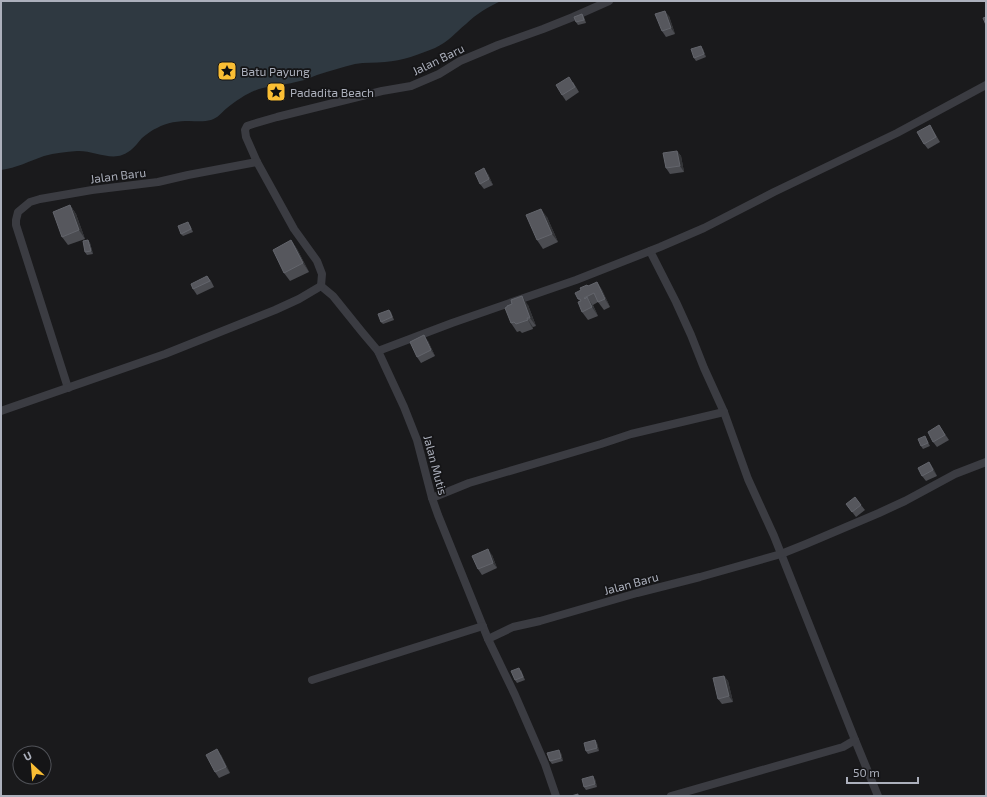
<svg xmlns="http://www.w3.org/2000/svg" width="987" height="797" font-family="'Exo 2',sans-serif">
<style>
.water{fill:#2f3941}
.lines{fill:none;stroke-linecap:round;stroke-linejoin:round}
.minor{stroke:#3b3c42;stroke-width:8}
.wall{fill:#4b4c51}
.shaded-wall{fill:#333437}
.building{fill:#56575d;stroke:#63656c}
.labels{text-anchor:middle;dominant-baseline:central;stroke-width:3.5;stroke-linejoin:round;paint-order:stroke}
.street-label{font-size:12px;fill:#acb0bc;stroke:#151517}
.poi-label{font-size:12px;fill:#acb0bc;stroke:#151517;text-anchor:start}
</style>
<rect width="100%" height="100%" fill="#1a1a1c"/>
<path class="water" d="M1,1h500c-13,6 -25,13 -35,23 -11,9 -18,18 -31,24 -15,6 -33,13 -50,14 -10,1 -20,0 -30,2 -13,3 -25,7 -38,11 -6,2 -11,5 -17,6 -14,4 -28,4 -41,8 -12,4 -23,12 -32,19 -5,4 -9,10 -16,12 -7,2 -15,1 -22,1 -10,0 -22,1 -32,7 -5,2 -10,6 -15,10 -6,7 -11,14 -20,17 -13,5 -31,-5 -45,-4 -11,1 -22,2 -33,5 -14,5 -28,12 -43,14z"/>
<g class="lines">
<g class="minor">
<polyline points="650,251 676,302 691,335 704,368 724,412 748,479 774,536 855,740 878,796"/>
<polyline points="321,286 333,296 362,332 378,351 404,407 417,440 432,498 438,515 488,639 515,695 545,764 556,796"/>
<polyline points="321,286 322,274 317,261 294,229 257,162 246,137 245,130 247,126 253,124 277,117 382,91 411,86 439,74 460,61 484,51 498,45 543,29 573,17 609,1"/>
<polyline points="378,351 452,323 576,280 660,247 704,228 774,192 897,133 986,85"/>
<polyline points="68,388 16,225 16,220 18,212 30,202 40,199 92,190 158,182 188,175 257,162"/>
<polyline points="1,411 165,354 275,310 299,299 321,286"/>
<polyline points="432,498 469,483 601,444 631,434 724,412"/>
<polyline points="488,639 513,627 540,621 637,593 700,577 781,554 806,544 879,513 905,501 955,474 986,462"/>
<polyline points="312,680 483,626"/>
<polyline points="671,796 843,747 855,740"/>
</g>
</g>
<g class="wall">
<polygon points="582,14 584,17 586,23 578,25 576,22"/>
<polygon points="669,16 675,34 666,37 662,31"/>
<polygon points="703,49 706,57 696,61 694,58"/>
<polygon points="573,82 579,92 566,101 562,95"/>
<polygon points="930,125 940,142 928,149 924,144"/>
<polygon points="677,151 681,156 684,172 670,174 666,168"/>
<polygon points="488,174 493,185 484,189 480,184"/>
<polygon points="70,205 76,214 85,239 68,245 62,237"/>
<polygon points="547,217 558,242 543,249 537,240"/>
<polygon points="190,225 193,232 183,236 181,234"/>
<polygon points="88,240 90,243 93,254 87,255 85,252"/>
<polygon points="291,240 297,249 309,272 290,281 284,273"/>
<polygon points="207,276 211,281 214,287 197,295 193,289"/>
<polygon points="597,282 602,290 610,307 604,310 598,302 593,305 598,316 588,320 582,312 580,301 578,299 581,290"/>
<polygon points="512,304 528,305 536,326 533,327 533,329 522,333 520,331 517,332 511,323 507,307"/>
<polygon points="389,310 391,312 394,320 383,324 381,322"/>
<polygon points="428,341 435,356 421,363 417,357"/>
<polygon points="939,425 949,440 937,447 933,442"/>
<polygon points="925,436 930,446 923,449 921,446"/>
<polygon points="929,462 933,468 937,476 926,481 922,476"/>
<polygon points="846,504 861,505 865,510 856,517"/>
<polygon points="492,555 497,568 482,575 478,569"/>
<polygon points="521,670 525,680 517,683 515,680"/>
<polygon points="724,676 728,681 733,702 722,704 718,699"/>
<polygon points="595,740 597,743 599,751 588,754 586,751"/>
<polygon points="561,753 563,761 552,764 550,761"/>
<polygon points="221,755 230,773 219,778 215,772"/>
<polygon points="595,779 597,787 586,790 584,787"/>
</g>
<g class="shaded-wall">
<polygon points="665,11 669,16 675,34 671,28"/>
<polygon points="701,46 703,49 706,57 704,54"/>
<polygon points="677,151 681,156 684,172 680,166"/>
<polygon points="484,168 488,174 493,185 489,179"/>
<polygon points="70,205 76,214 85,239 79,230"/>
<polygon points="541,209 547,217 558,242 552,234"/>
<polygon points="88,240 90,243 93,254 91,251"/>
<polygon points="291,240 297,249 309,272 303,263"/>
<polygon points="597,282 602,290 610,307 605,299"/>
<polygon points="522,296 528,305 536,326 530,318"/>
<polygon points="587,297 593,306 598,316 592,307"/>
<polygon points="527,318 533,327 533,329 528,320"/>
<polygon points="424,335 428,341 435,356 431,350"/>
<polygon points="929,462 933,468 937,476 933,470"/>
<polygon points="488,549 492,555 497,568 493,563"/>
<polygon points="724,676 728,681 733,702 729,696"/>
<polygon points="595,740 597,743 599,751 597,748"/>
<polygon points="217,749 221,755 230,773 226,767"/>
<polygon points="559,750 561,753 563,761 561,758"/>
<polygon points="593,776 595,779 597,787 595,784"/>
</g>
<g class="building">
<polygon points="665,11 671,28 662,31 655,14"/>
<polygon points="582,14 584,20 576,22 574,17"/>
<polygon points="986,17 986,25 983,18"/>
<polygon points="701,46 704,54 694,58 691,49"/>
<polygon points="569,77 575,87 562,95 556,85"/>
<polygon points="930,125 936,137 924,144 917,132"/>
<polygon points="677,151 680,166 666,168 663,153"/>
<polygon points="484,168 489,179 480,184 475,173"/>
<polygon points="70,205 79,230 62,237 53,212"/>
<polygon points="541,209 552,234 537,240 526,215"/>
<polygon points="188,222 191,229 181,234 178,226"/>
<polygon points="88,240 91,251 85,252 83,241"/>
<polygon points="291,240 303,263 284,273 273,250"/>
<polygon points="207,276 210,281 193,289 191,284"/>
<polygon points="597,282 605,299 598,302 594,293 584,298 585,299 587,297 592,307 582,312 578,302 581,301 580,299 578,299 575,293 581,290 580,288 587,285 588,286"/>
<polygon points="522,296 530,318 527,318 528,320 516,324 514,322 511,323 505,308 507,307 507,306 512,304 511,300"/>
<polygon points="389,310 392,317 381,322 378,314"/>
<polygon points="424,335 431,350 417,357 410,342"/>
<polygon points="939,425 945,435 933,442 928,432"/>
<polygon points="925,436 928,443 921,446 918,439"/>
<polygon points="929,462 933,470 922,476 918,468"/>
<polygon points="855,497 861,505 852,512 846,504"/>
<polygon points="488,549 493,563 478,569 472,556"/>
<polygon points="519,668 523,677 515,680 511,671"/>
<polygon points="724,676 729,696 718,699 713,678"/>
<polygon points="595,740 597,748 586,751 584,743"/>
<polygon points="217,749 226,767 215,772 206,755"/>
<polygon points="559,750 561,758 550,761 547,753"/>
<polygon points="593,776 595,784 584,787 582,779"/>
<polygon points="578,794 578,796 571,796"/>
</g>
<defs>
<symbol id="sight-square" viewBox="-11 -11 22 22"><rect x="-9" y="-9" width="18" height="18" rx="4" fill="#fabe34" stroke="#151517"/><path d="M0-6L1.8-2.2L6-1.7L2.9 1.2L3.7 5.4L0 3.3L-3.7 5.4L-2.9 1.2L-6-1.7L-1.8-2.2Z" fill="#111"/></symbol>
</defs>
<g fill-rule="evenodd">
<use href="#sight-square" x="216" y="60" width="22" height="22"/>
<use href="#sight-square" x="265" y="81" width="22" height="22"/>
</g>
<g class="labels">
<g class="street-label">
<text transform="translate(438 59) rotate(-26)">Jalan Baru</text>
<text transform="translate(118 175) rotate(-7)">Jalan Baru</text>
<text transform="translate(436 465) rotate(75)">Jalan Mutis</text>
<text transform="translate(631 583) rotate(-15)">Jalan Baru</text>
</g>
<g class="poi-label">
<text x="241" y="71">Batu Payung</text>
<text x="290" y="92">Padadita Beach</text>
</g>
</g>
<rect width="987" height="797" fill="none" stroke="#acb0bc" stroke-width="4"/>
<g transform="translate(32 765) rotate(334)"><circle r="19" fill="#151517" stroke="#515359"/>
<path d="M0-3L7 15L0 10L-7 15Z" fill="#fabe34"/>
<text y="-6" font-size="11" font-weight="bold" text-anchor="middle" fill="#acb0bc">U</text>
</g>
<path d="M847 777v6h71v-6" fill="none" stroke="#acb0bc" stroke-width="2"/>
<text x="853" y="777" font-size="12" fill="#acb0bc" stroke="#151517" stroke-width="3" paint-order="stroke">50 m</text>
</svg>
